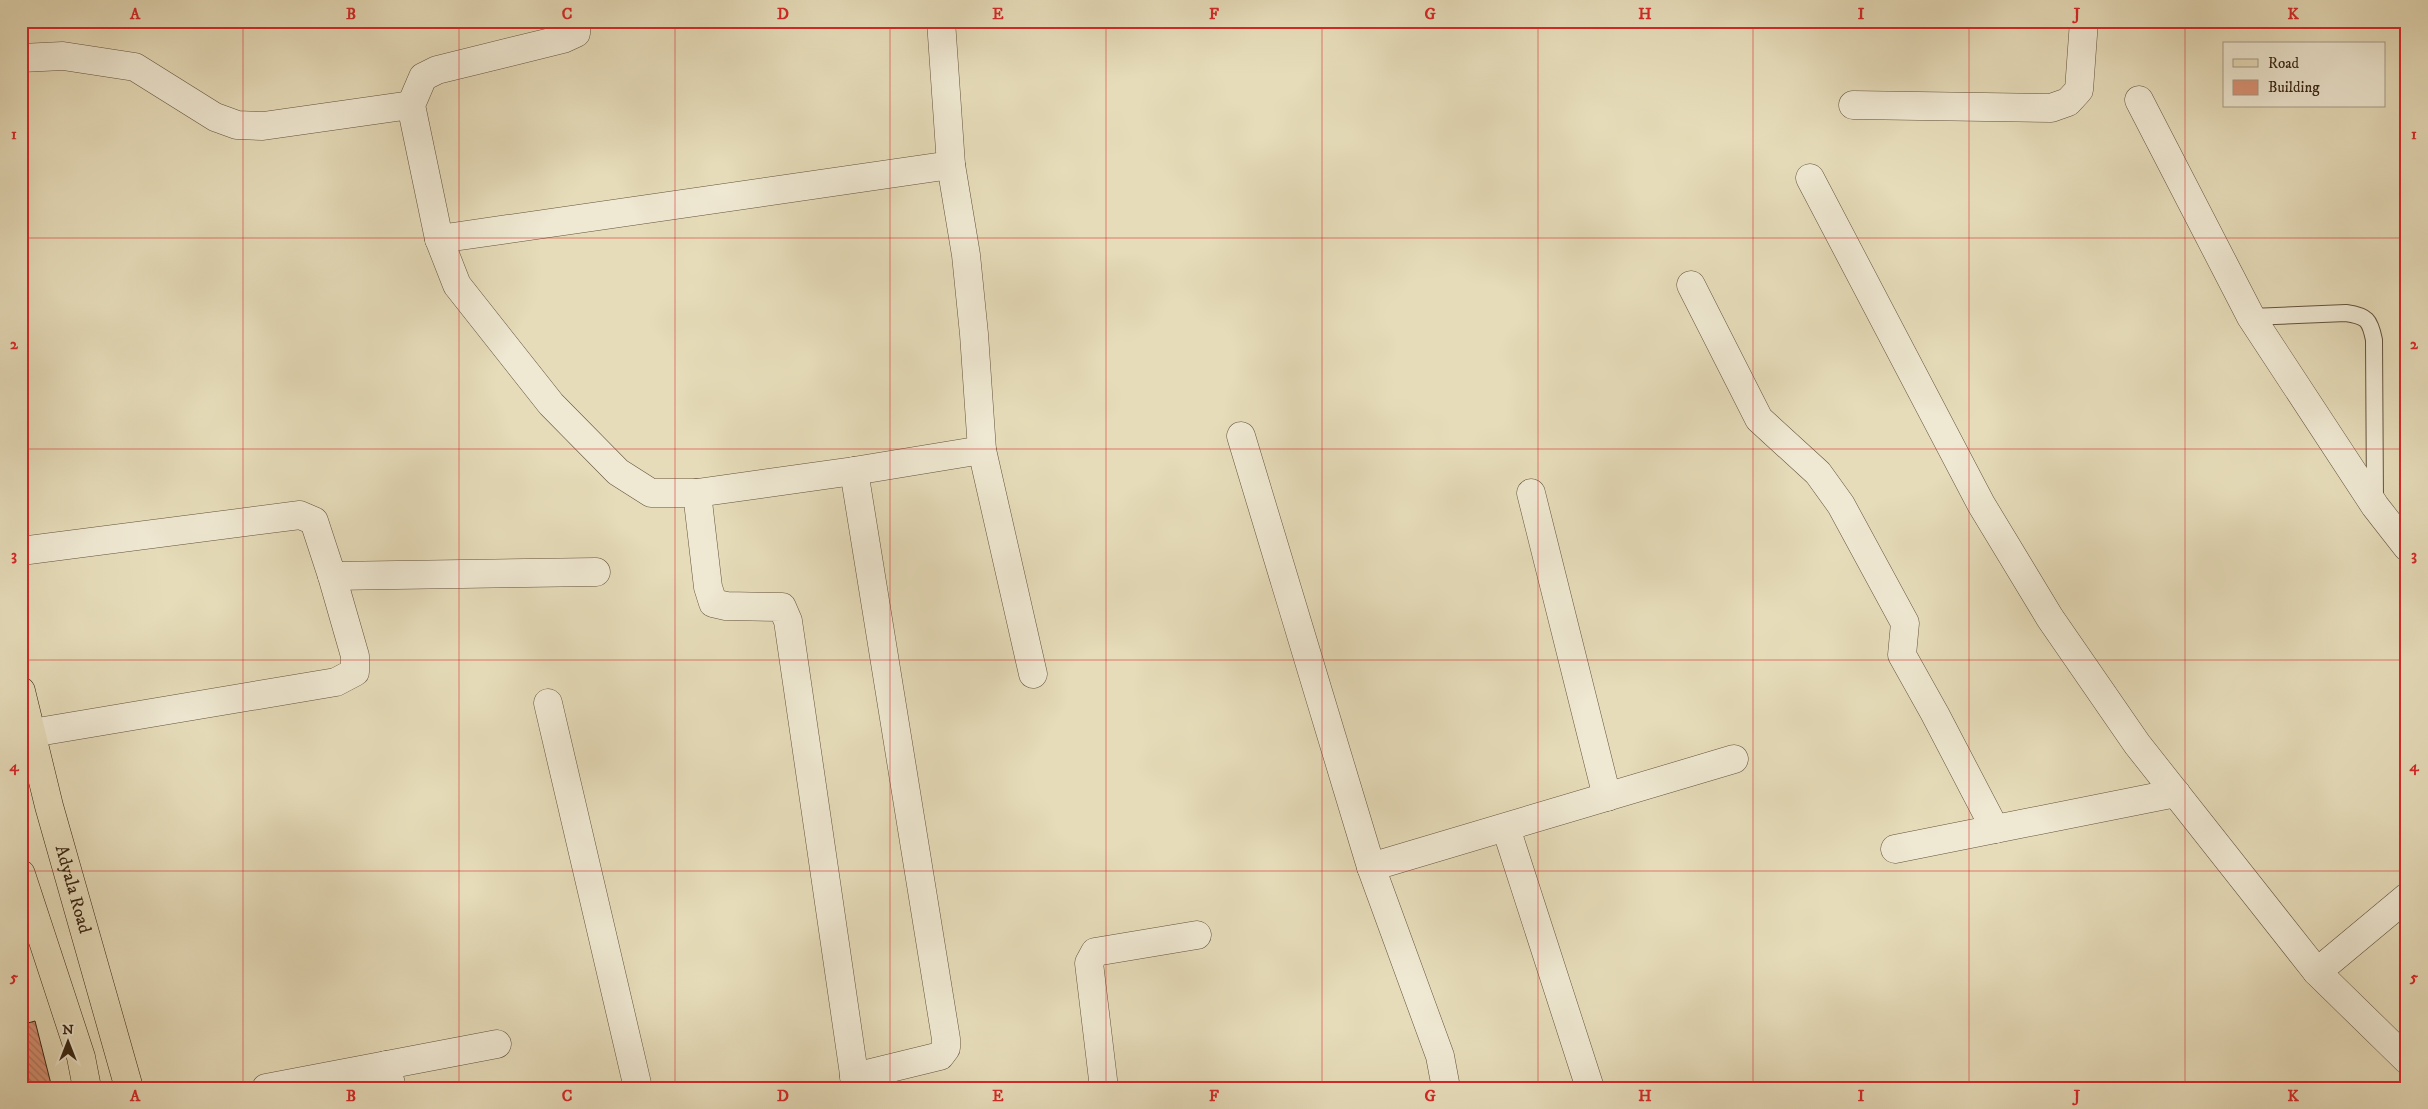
<svg xmlns="http://www.w3.org/2000/svg" width="2428" height="1109" font-family="'IM FELL DW Pica',serif">
<style>
.building{fill:url(#building-back-hatch);stroke:#372413}
.lines{fill:none;stroke-linecap:round;stroke-linejoin:round}
.lane-casing{stroke:#63523c;stroke-width:18}
.street-casing{stroke:#63523c;stroke-width:29}
.primary-casing{stroke:#372413;stroke-width:29}
.lane{stroke:#efe8d2;stroke-width:16}
.street{stroke:#efe8d2;stroke-width:28}
.primary{stroke:#e6dcb9;stroke-width:28}
.grid{fill:none;stroke:#d62828;stroke-width:1;stroke-opacity:0.55}
.labels{text-anchor:middle;dominant-baseline:central;stroke-width:5;stroke-linejoin:round;paint-order:stroke}
.street-label{font-size:18px;fill:#372413;stroke:#efe8d2}
.neatline{fill:none;stroke:#d62828;stroke-width:2}
.grid-label{font-size:16px;text-anchor:middle;font-weight:bold;fill:#d62828}
</style>
<defs>
<pattern id="building-back-hatch" width="6" height="6" patternUnits="userSpaceOnUse" patternTransform="scale(1.25)"><rect width="6" height="6" fill="#da9275"/><path d="M-1 5l2 2M0 0l6 6M5-1l2 2" fill="none" stroke="#b2775f"/></pattern>
</defs>
<rect width="100%" height="100%" fill="#e6dcb9"/>
<filter id="stains"><feTurbulence type="fractalNoise" baseFrequency=".004" numOctaves="4"/><feColorMatrix values="0 0 0 0 .2 0 0 0 0 .09 0 0 0 0 .02 0 0 0 .5 -.17"/></filter>
<radialGradient id="worn" r=".72"><stop offset=".6" stop-color="#630" stop-opacity="0"/><stop offset="1" stop-color="#630" stop-opacity=".3"/></radialGradient>
<polygon class="building" points="35,1021 52,1088 21,1088 21,1025"/>
<g class="lines">
<defs>
<path id="lane" d="M2251,317l95,-4c21,3 24,7 28,27l1,163"/>
<g id="street">
<polyline points="577,21 576,33 563,39 437,70 423,77 411,105 439,239 457,285 551,404 618,472 651,493 697,493 854,471 982,450"/>
<polyline points="941,21 951,165 966,255 974,334 982,450 1033,674"/>
<polyline points="21,58 63,56 135,67 215,117 237,125 263,126 411,105"/>
<polyline points="2139,100 2251,317 2375,506 2407,547"/>
<polyline points="1853,105 2051,108 2068,102 2079,90 2084,21"/>
<polyline points="1810,178 1981,504 2050,618 2137,744 2317,972 2407,1060"/>
<polyline points="439,239 951,165"/>
<polyline points="1691,285 1759,419 1818,473 1841,505 1905,623 1902,655 1935,714 1995,829"/>
<polyline points="1241,436 1371,867 1440,1056 1446,1088"/>
<polyline points="697,493 708,587 713,603 726,606 782,607 788,621 856,1088"/>
<polyline points="1531,493 1607,797"/>
<polyline points="21,551 300,515 314,521 332,576 596,572"/>
<polyline points="548,703 638,1088"/>
<polyline points="32,733 336,682 355,672 355,656 332,576"/>
<polyline points="1506,828 1590,1088"/>
<polyline points="1895,849 2176,793"/>
<polyline points="1371,867 1734,759"/>
<polyline points="2317,972 2407,897"/>
<polyline points="386,1065 392,1088"/>
<polyline points="854,1077 940,1056 946,1048 946,1039 854,471"/>
<polyline points="266,1088 497,1044"/>
<polyline points="1104,1088 1089,963 1095,952 1197,935"/>
</g>
<g id="primary">
<path id="s1" d="M21,691l28,115 80,282"/>
<polyline points="21,874 81,1057 87,1088"/>
</g>
</defs>
<use href="#lane" class="lane-casing"/>
<use href="#street" class="street-casing"/>
<use href="#primary" class="primary-casing"/>
<use href="#lane" class="lane"/>
<use href="#street" class="street"/>
<use href="#primary" class="primary"/>
</g>
<path class="grid" d="M243,21v1067M459,21v1067M675,21v1067M890,21v1067M1106,21v1067M1322,21v1067M1538,21v1067M1753,21v1067M1969,21v1067M2185,21v1067M21,238h2386M21,449h2386M21,660h2386M21,871h2386"/>
<g class="labels">
<g class="street-label">
<text stroke="none"><textPath href="#s1" startOffset="205">Adyala Road</textPath></text>
</g>
</g>
<rect width="2428" height="1109" fill="none" stroke="#e6dcb9" stroke-width="55"/>
<rect x="2223" y="42" width="162" height="65" fill="#efe8d2" stroke="#a59a86"/>
<rect x="2233" y="59" width="25" height="8" fill="#e6dcb9" stroke="#a59a86"/>
<text x="2268" y="68" font-size="15" fill="#372413">Road</text>
<rect x="2233" y="80" width="25" height="15" fill="#da9275" stroke="#a59a86"/>
<text x="2268" y="92" font-size="15" fill="#372413">Building</text>
<g transform="translate(68 1042)" stroke="#efe8d2" stroke-width="4" paint-order="stroke">
<path d="M0-4L9 19L0 12L-9 19Z" fill="#372413"/>
<text y="-8" font-size="14" font-weight="bold" text-anchor="middle" fill="#372413">N</text>
</g>
<rect x="28" y="28" width="2372" height="1054" class="neatline"/>
<g class="grid-label">
<text x="135" y="19">A</text>
<text x="351" y="19">B</text>
<text x="567" y="19">C</text>
<text x="783" y="19">D</text>
<text x="998" y="19">E</text>
<text x="1214" y="19">F</text>
<text x="1430" y="19">G</text>
<text x="1645" y="19">H</text>
<text x="1861" y="19">I</text>
<text x="2077" y="19">J</text>
<text x="2293" y="19">K</text>
<text x="14" y="139">1</text>
<text x="2414" y="139">1</text>
<text x="14" y="349">2</text>
<text x="2414" y="349">2</text>
<text x="14" y="560">3</text>
<text x="2414" y="560">3</text>
<text x="14" y="771">4</text>
<text x="2414" y="771">4</text>
<text x="14" y="982">5</text>
<text x="2414" y="982">5</text>
<text x="135" y="1101">A</text>
<text x="351" y="1101">B</text>
<text x="567" y="1101">C</text>
<text x="783" y="1101">D</text>
<text x="998" y="1101">E</text>
<text x="1214" y="1101">F</text>
<text x="1430" y="1101">G</text>
<text x="1645" y="1101">H</text>
<text x="1861" y="1101">I</text>
<text x="2077" y="1101">J</text>
<text x="2293" y="1101">K</text>
</g>
<rect width="100%" height="100%" filter="url(#stains)"/>
<rect width="100%" height="100%" fill="url(#worn)"/>
</svg>
